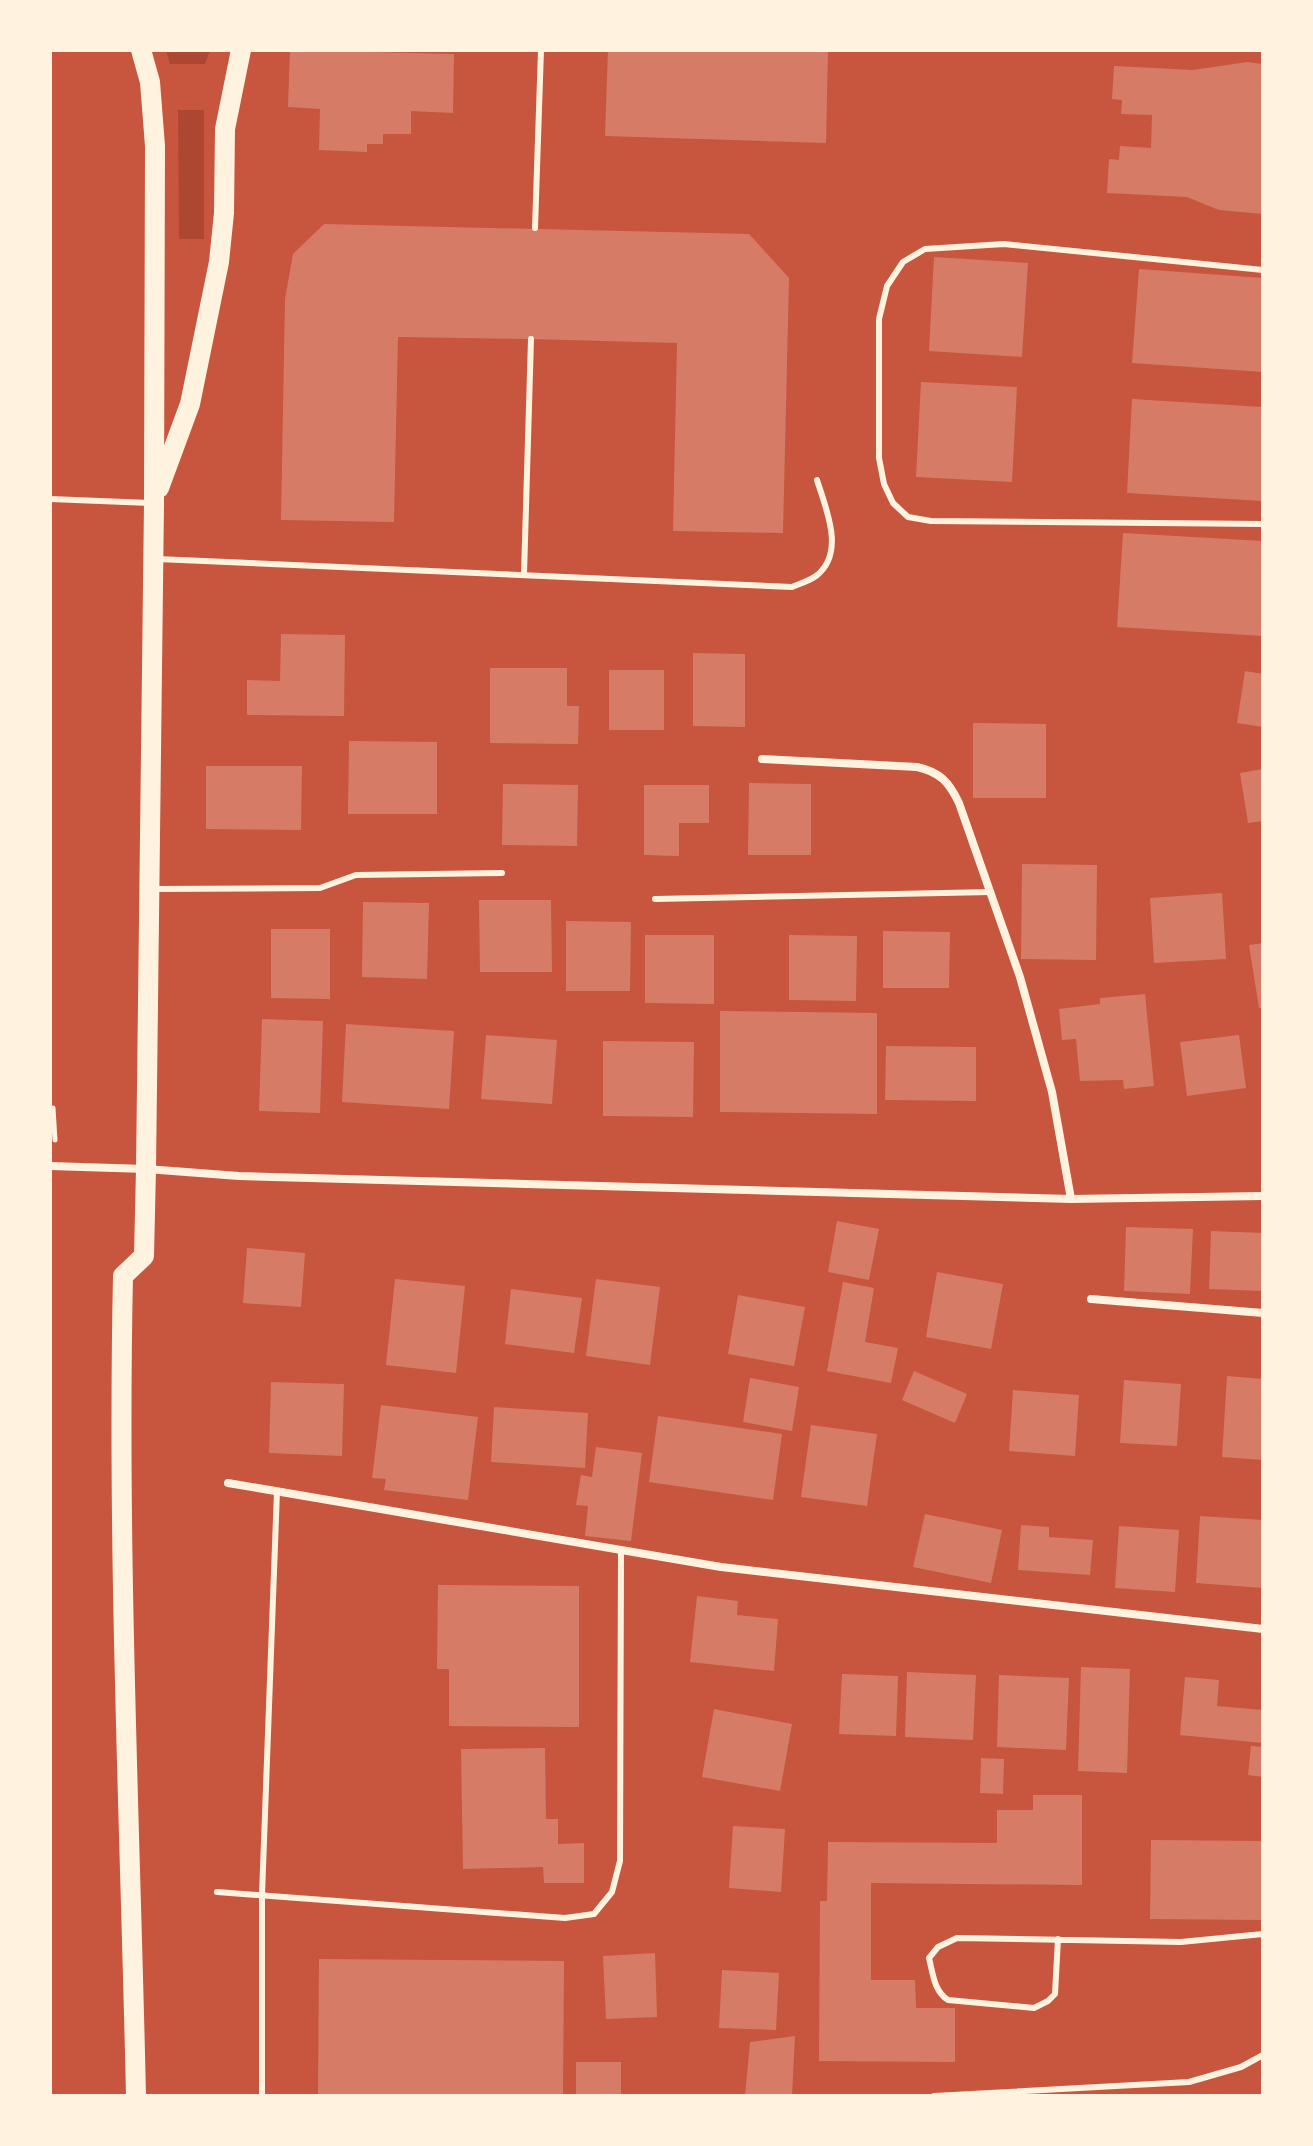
<svg xmlns="http://www.w3.org/2000/svg" width="1313" height="2146" font-family="Cabin,sans-serif">
<style>
.green{fill:#ae4732}
.building{fill:#d67c66}
.lines{fill:none;stroke-linecap:round;stroke-linejoin:round}
.path{stroke:#fff3e0;stroke-width:5}
.service{stroke:#fff3e0;stroke-width:6}
.minor{stroke:#fff3e0;stroke-width:8}
.primary{stroke:#fff3e0;stroke-width:20}
</style>
<rect width="100%" height="100%" fill="#c8553d"/>
<g class="green">
<polygon points="166,50 210,50 205,64 170,64"/>
<polygon points="178,110 204,110 204,239 179,239"/>
</g>
<g class="building">
<polygon points="290,50 454,54 453,113 411,111 411,134 383,134 383,144 367,144 367,152 319,150 320,109 288,107"/>
<polygon points="608,50 828,50 826,143 605,136"/>
<polygon points="1247,62 1263,64 1263,214 1219,210 1187,197 1107,193 1109,159 1119,160 1120,146 1151,148 1152,115 1121,114 1122,100 1112,99 1114,66 1193,70"/>
<polygon points="324,224 749,234 789,278 783,533 673,531 677,343 531,339 398,337 394,522 281,520 285,299 293,254"/>
<polygon points="934,257 1028,263 1022,357 929,351"/>
<polygon points="1139,269 1263,278 1263,372 1132,363"/>
<polygon points="921,382 1017,387 1012,482 916,477"/>
<polygon points="1132,399 1263,407 1263,501 1127,493"/>
<polygon points="1123,533 1263,541 1263,636 1117,627"/>
<polygon points="281,634 345,635 344,716 247,715 247,680 280,681"/>
<polygon points="693,653 745,654 745,727 693,726"/>
<polygon points="490,668 567,668 567,706 579,706 578,744 490,743"/>
<rect x="609" y="670" width="55" height="60"/>
<polygon points="1245,671 1263,674 1263,727 1237,723"/>
<polygon points="973,723 1046,724 1046,798 973,798"/>
<polygon points="349,741 437,742 437,814 348,814"/>
<polygon points="206,766 302,766 301,830 206,829"/>
<polygon points="1263,769 1263,821 1248,823 1240,773"/>
<polygon points="749,783 811,784 811,855 748,855"/>
<polygon points="503,784 578,785 577,846 502,845"/>
<polygon points="644,785 709,785 709,823 679,823 679,856 644,855"/>
<polygon points="1022,864 1097,865 1096,960 1021,959"/>
<polygon points="1222,893 1226,959 1154,963 1150,898"/>
<polygon points="479,900 551,900 552,972 480,972"/>
<polygon points="363,902 429,903 427,979 362,977"/>
<polygon points="566,921 631,922 630,991 566,991"/>
<polygon points="271,929 330,929 330,999 271,998"/>
<polygon points="883,931 950,932 949,988 883,988"/>
<polygon points="645,935 714,935 714,1004 645,1003"/>
<polygon points="789,935 857,936 856,1001 789,1000"/>
<polygon points="1263,943 1263,1008 1259,1008 1249,945"/>
<polygon points="1145,994 1154,1086 1124,1089 1123,1080 1080,1081 1076,1039 1062,1040 1059,1009 1100,1004 1100,998"/>
<polygon points="720,1011 877,1013 877,1114 720,1112"/>
<polygon points="262,1019 323,1021 320,1113 259,1111"/>
<polygon points="346,1024 454,1031 449,1109 342,1102"/>
<polygon points="486,1035 557,1040 552,1104 481,1099"/>
<polygon points="1239,1035 1246,1088 1187,1096 1180,1042"/>
<polygon points="603,1041 694,1042 693,1117 603,1116"/>
<polygon points="886,1046 976,1047 976,1101 885,1100"/>
<polygon points="837,1221 879,1229 869,1280 828,1272"/>
<polygon points="1126,1227 1193,1229 1190,1294 1124,1291"/>
<polygon points="1211,1231 1263,1233 1263,1291 1209,1289"/>
<polygon points="247,1248 305,1253 301,1307 243,1303"/>
<polygon points="937,1272 1003,1284 991,1349 926,1337"/>
<polygon points="395,1279 465,1286 456,1373 386,1365"/>
<polygon points="596,1279 660,1287 650,1365 586,1356"/>
<polygon points="843,1282 874,1288 865,1342 898,1348 891,1383 827,1371"/>
<polygon points="511,1289 582,1298 574,1353 505,1344"/>
<polygon points="738,1295 805,1307 794,1366 728,1354"/>
<polygon points="914,1371 967,1394 955,1423 902,1400"/>
<polygon points="1227,1376 1263,1379 1263,1460 1222,1457"/>
<polygon points="750,1378 799,1387 792,1431 743,1422"/>
<polygon points="1124,1380 1181,1384 1177,1446 1120,1443"/>
<polygon points="271,1382 344,1384 342,1456 269,1453"/>
<polygon points="1013,1390 1079,1395 1075,1456 1009,1451"/>
<polygon points="381,1405 478,1417 468,1500 384,1490 386,1479 372,1478"/>
<polygon points="494,1407 588,1413 585,1468 491,1462"/>
<polygon points="658,1416 782,1434 773,1500 649,1482"/>
<polygon points="811,1425 877,1434 867,1506 801,1497"/>
<polygon points="596,1447 642,1453 631,1541 585,1536 588,1506 576,1505 581,1475 592,1477"/>
<polygon points="925,1514 1002,1530 991,1583 913,1567"/>
<polygon points="1200,1516 1263,1520 1263,1588 1196,1583"/>
<polygon points="1021,1525 1049,1527 1049,1537 1093,1540 1090,1575 1018,1570"/>
<polygon points="1119,1526 1179,1530 1175,1592 1115,1588"/>
<polygon points="438,1585 579,1586 579,1727 449,1726 449,1669 437,1669"/>
<polygon points="697,1596 738,1601 737,1615 778,1619 774,1671 690,1662"/>
<polygon points="1081,1667 1130,1669 1127,1773 1078,1771"/>
<polygon points="907,1672 976,1675 973,1740 905,1737"/>
<polygon points="842,1674 898,1676 896,1736 839,1734"/>
<polygon points="999,1675 1069,1678 1066,1750 997,1747"/>
<polygon points="1185,1677 1219,1680 1217,1706 1263,1710 1263,1743 1180,1735"/>
<polygon points="714,1709 792,1724 780,1791 702,1777"/>
<polygon points="1251,1746 1263,1747 1263,1777 1248,1775"/>
<polygon points="545,1748 546,1819 558,1819 558,1844 584,1843 584,1883 544,1883 543,1867 463,1869 461,1749"/>
<polygon points="981,1758 1004,1759 1003,1794 980,1793"/>
<polygon points="1033,1795 1082,1795 1082,1885 871,1883 871,1980 915,1980 916,2008 955,2008 955,2062 819,2061 820,1901 827,1901 828,1842 997,1843 997,1810 1033,1810"/>
<polygon points="733,1826 785,1829 781,1892 729,1888"/>
<polygon points="1151,1840 1263,1841 1263,1920 1150,1919"/>
<polygon points="655,1953 657,2017 606,2019 603,1956"/>
<polygon points="319,1959 564,1961 563,2096 318,2096"/>
<polygon points="722,1970 779,1973 776,2030 719,2028"/>
<polygon points="795,2036 792,2096 745,2096 750,2042"/>
<rect x="576" y="2062" width="45" height="34"/>
</g>
<g class="lines">
<polyline class="path" points="50,1108 53,1108 55,1140"/>
<g class="service">
<polyline points="535,228 541,50"/>
<polyline points="1263,270 1004,244 925,249 903,262 887,286 879,319 879,458 884,484 893,503 908,517 931,521 1263,524"/>
<polyline points="50,499 150,503"/>
<path d="M157,559l635,28c7,-3 17,-6 24,-11 30,-23 10,-67 1,-96"/>
<polyline points="524,574 531,339"/>
<polyline points="152,889 320,888 356,875 502,873"/>
<polyline points="655,899 991,892"/>
<polyline points="217,1892 565,1918 594,1914 612,1892 620,1861 621,1551"/>
<path d="M1058,1939l-3,55 -7,7 -14,7 -86,-8c-14,-9 -15,-26 -19,-42l9,-11 19,-9 224,4 82,-8"/>
<polyline points="262,2096 262,1895 277,1491"/>
<polyline points="934,2096 1189,2082 1241,2067 1263,2055"/>
</g>
<g class="minor">
<path d="M762,759l155,8c23,5 32,15 42,36l61,174 32,115 19,107"/>
<polyline points="50,1166 146,1169 239,1176 1071,1199 1263,1196"/>
<polyline points="1091,1299 1263,1313"/>
<polyline points="228,1483 721,1567 1263,1629"/>
</g>
<g class="primary">
<polyline points="159,488 190,404 219,262 224,213 225,129 241,50"/>
<path d="M136,2096c-6,-273 -19,-547 -13,-820l21,-20 2,-87 8,-666 1,-357 -5,-64 -9,-32"/>
</g>
</g>
<rect width="1313" height="2146" fill="none" stroke="#fff3e0" stroke-width="104"/>
</svg>
